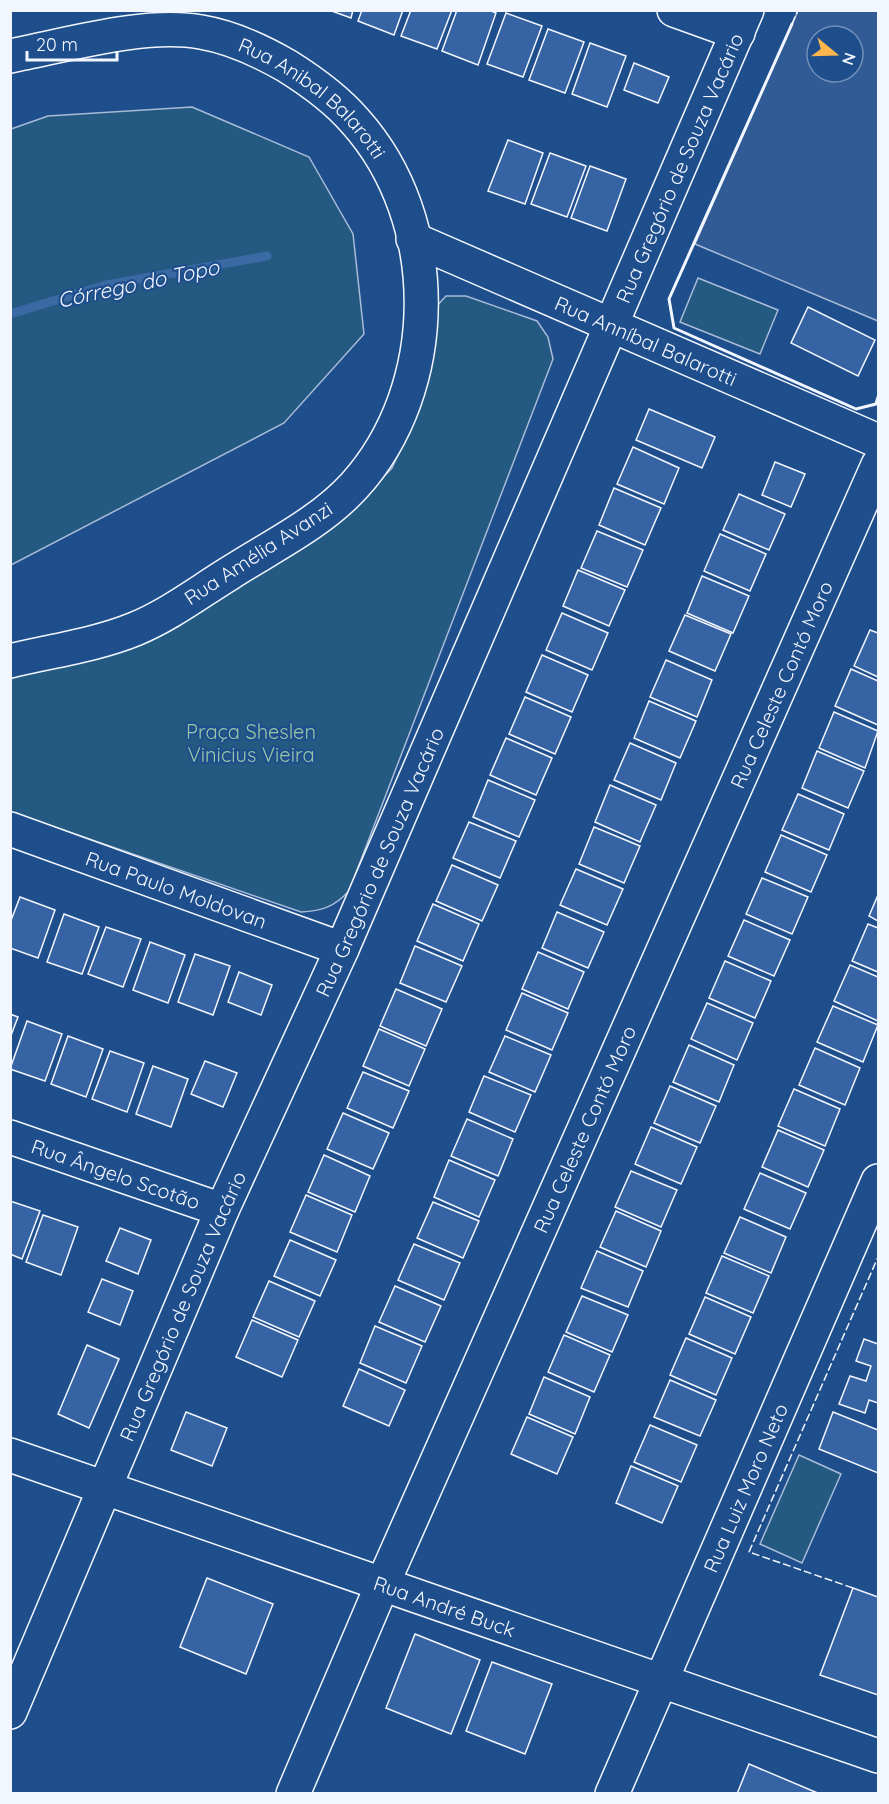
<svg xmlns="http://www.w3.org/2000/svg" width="889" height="1804" font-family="Quicksand,sans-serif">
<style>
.green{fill:#245a82;stroke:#a8bbd7;stroke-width:1.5}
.parking{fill:#305b95;stroke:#a8bbd7;stroke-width:1.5;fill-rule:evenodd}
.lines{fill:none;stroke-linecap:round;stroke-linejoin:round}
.stream{stroke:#3b69a3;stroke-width:9}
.building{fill:#3563a3;stroke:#f2f6ff;stroke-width:1.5}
.minor-casing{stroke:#f2f6ff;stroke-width:36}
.minor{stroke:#1f4e8c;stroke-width:33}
.fence{stroke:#f2f6ff;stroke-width:1.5;stroke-dasharray:8 3;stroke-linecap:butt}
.wall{stroke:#f2f6ff;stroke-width:3}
.labels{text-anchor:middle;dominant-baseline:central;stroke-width:4.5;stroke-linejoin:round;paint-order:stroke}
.street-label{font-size:20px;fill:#f2f6ff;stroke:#1f4e8c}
.park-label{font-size:20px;fill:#97c8a6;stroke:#1f4e8c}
.water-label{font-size:21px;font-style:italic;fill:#f2f6ff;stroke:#1f4e8c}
</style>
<rect width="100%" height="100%" fill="#1f4e8c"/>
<g class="green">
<polygon points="192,107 309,157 353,234 364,334 284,423 11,565 11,129 48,116"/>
<polygon points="698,278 778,310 760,354 680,322"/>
<path d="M446,296h20l71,25 11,16 5,22 -204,532c-15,16 -27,20 -48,21l-290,-100v-139l333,-155 48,-50 22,-48 21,-112z"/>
<polygon points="799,1455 841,1474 802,1563 760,1544"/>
</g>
<path class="parking" d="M798,11h80v310l-183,-77zM817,36h36v36h-36z"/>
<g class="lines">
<polyline class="stream" points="10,314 106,285 267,256"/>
</g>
<g class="building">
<polygon points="329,10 353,10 351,18"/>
<polygon points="362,10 403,10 394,35 358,21"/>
<polygon points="411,10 452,10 437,49 401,36"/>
<polygon points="457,10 489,10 496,13 478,65 442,51"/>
<polygon points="506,13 542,26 523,77 487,64"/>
<polygon points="548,29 584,42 565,93 529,80"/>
<polygon points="590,43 626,56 607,107 572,94"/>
<polygon points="634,63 669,77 658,103 624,90"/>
<polygon points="508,140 543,153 525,204 488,191"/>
<polygon points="550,153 586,166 567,217 531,204"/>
<polygon points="590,166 626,179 607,231 571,218"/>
<polygon points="808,307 875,340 858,376 791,343"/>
<polygon points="649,409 715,437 702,468 636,440"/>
<polygon points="633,447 679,468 664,504 617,484"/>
<polygon points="775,462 805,474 791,507 762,495"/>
<polygon points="614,488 661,508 645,545 599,525"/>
<polygon points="739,494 785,514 769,550 723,530"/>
<polygon points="597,531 643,550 627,587 581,568"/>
<polygon points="720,534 766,554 750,591 704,571"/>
<polygon points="578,570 625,590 609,626 563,606"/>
<polygon points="702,576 749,596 733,633 687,613"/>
<polygon points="562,613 608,633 592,670 546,650"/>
<polygon points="685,615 731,634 715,671 669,651"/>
<polygon points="870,630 878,633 878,677 854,666"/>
<polygon points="542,655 588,675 572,712 526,692"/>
<polygon points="666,660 712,680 697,717 650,697"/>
<polygon points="851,669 878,681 878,725 835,706"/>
<polygon points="525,697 571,717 555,754 509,734"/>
<polygon points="649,701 696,721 680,758 634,738"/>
<polygon points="834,712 878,731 865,768 819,748"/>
<polygon points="506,738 552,758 536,795 490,775"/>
<polygon points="630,743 676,763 661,800 614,780"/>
<polygon points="817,751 864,771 848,808 802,788"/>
<polygon points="488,780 535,800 519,837 473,817"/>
<polygon points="610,785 656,805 640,842 595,822"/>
<polygon points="798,794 844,814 829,850 782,830"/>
<polygon points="469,822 516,841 500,878 453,858"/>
<polygon points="594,827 640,846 624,883 579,864"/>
<polygon points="781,835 827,855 811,892 765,872"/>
<polygon points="452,865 498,885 482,921 436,901"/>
<polygon points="576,869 623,889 607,925 560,905"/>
<polygon points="762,878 808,897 792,934 746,914"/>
<polygon points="878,895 878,921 869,916"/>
<polygon points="20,897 55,910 38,958 10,948 10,923"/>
<polygon points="433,904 479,924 463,961 417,941"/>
<polygon points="557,912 604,932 588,968 542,948"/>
<polygon points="64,914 99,927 82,974 47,962"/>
<polygon points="744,920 790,940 774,976 728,956"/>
<polygon points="868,924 878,928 878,972 852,961"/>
<polygon points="106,927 141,939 123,987 88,974"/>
<polygon points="150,942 185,955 168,1003 133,990"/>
<polygon points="415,946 462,966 446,1002 400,983"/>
<polygon points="538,952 584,972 568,1009 522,989"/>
<polygon points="195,954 230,966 213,1015 178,1002"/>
<polygon points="725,961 771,981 755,1018 709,998"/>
<polygon points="850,965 878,977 878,1021 834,1001"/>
<polygon points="239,972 272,985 261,1015 228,1002"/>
<polygon points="396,989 442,1009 426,1046 380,1026"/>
<polygon points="522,993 568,1013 552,1050 506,1030"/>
<polygon points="707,1003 753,1023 737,1060 691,1039"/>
<polygon points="833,1006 878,1025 863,1062 817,1042"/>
<polygon points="10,1014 18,1017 10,1038"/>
<polygon points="27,1021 62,1034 45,1081 10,1069"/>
<polygon points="379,1029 425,1049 409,1086 363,1066"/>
<polygon points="68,1036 103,1049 86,1097 51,1084"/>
<polygon points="505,1036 551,1055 535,1092 489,1072"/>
<polygon points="689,1045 734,1065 719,1102 673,1082"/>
<polygon points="815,1048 860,1068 845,1105 799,1085"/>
<polygon points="110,1051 144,1063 127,1112 92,1099"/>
<polygon points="205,1061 237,1073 223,1107 191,1094"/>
<polygon points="153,1066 188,1079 171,1127 136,1114"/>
<polygon points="363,1072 409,1091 393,1128 347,1108"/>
<polygon points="484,1076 531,1095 515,1132 469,1112"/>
<polygon points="670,1086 716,1106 700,1143 654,1123"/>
<polygon points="794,1089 840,1109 825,1146 778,1126"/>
<polygon points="343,1113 389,1133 373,1169 327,1149"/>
<polygon points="467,1119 513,1139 498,1176 451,1156"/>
<polygon points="651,1127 697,1147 681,1184 635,1164"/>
<polygon points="778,1130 824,1150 808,1187 762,1167"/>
<polygon points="324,1155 370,1176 355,1212 308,1192"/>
<polygon points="449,1160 495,1180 479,1217 434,1197"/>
<polygon points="631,1171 677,1190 661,1227 615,1207"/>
<polygon points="760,1173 806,1193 790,1229 744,1209"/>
<polygon points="306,1195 352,1215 337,1252 290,1232"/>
<polygon points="10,1201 40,1211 22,1259 10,1254"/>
<polygon points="433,1202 479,1221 463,1258 417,1238"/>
<polygon points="616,1211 661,1231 646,1267 600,1247"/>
<polygon points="43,1215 78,1227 61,1275 26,1262"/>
<polygon points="740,1217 786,1237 771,1273 724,1253"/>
<polygon points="120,1228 151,1240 138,1274 106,1261"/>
<polygon points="290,1240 336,1260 320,1296 274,1276"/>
<polygon points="414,1244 460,1263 444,1300 398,1280"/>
<polygon points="597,1251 643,1271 628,1307 581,1288"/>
<polygon points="722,1256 769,1276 753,1313 706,1293"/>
<polygon points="102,1279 133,1291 120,1325 88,1312"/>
<polygon points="269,1281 315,1301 299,1337 253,1317"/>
<polygon points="395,1286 441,1306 425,1342 379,1322"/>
<polygon points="582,1296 628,1315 612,1352 566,1332"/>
<polygon points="705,1297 751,1317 735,1354 689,1334"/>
<polygon points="252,1320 298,1340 282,1377 236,1357"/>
<polygon points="375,1326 422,1346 406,1383 360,1363"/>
<polygon points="564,1335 610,1355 594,1392 548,1372"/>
<polygon points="686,1338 732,1358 716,1395 670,1375"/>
<polygon points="864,1339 878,1344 878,1403 869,1400 865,1413 839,1404 850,1376 866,1381 871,1366 856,1361"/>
<polygon points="87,1345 119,1359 89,1428 58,1414"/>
<polygon points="359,1369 405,1390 389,1426 343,1406"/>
<polygon points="544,1377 590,1397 575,1434 529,1414"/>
<polygon points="670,1380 716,1400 700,1436 654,1417"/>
<polygon points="186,1412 227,1428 212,1466 171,1450"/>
<polygon points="833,1412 878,1430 878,1473 819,1449"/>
<polygon points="527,1417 573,1437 557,1474 511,1454"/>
<polygon points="650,1425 697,1445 681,1482 634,1462"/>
<polygon points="631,1466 678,1486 662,1523 616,1503"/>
<polygon points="207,1578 273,1604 246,1674 180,1647"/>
<polygon points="853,1588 878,1597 878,1695 820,1675"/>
<polygon points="415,1634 480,1660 451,1734 386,1708"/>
<polygon points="492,1662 552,1684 525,1754 466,1731"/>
<polygon points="749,1764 820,1794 737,1794"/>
</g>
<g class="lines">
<defs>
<g id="minor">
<polyline points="674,10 738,33"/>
<path id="s1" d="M10,56c57,-11 135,-34 191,-24 30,5 60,19 86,34 24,15 49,33 68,55 89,99 88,267 -1,365 -34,37 -82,60 -124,87 -31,19 -61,42 -95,56 -39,16 -84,22 -125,32"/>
<path id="s2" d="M413,239l465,202"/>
<path id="s3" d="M10,829l332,120"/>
<path id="s4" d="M10,1137l212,73"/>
<path id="s5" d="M10,1455l868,301"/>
<path id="s6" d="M10,1712l212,-502 120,-261 405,-939"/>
<path id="s7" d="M293,1794l90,-211 495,-1118"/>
<path id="s8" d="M612,1794l266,-613"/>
</g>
</defs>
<use href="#minor" class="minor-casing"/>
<use href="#minor" class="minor"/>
<g class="fence">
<polyline points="792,24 798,10"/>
<polyline points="853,1588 749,1552 878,1257"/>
</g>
<polyline class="wall" points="792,24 669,299 674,328 856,409 876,404 878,397"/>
</g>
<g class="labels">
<g class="street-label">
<text stroke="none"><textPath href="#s1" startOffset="326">Rua Anibal Balarotti</textPath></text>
<text stroke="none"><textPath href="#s6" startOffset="1683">Rua Gregório de Souza Vacário</textPath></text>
<text stroke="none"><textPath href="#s2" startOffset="254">Rua Anníbal Balarotti</textPath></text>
<text transform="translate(258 553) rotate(-33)">Rua Amélia Avanzi</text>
<text stroke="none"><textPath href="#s7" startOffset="1212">Rua Celeste Contó Moro</textPath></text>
<text stroke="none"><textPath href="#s6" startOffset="927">Rua Gregório de Souza Vacário</textPath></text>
<text stroke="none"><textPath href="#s3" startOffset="177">Rua Paulo Moldovan</textPath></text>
<text stroke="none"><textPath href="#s7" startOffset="726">Rua Celeste Contó Moro</textPath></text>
<text stroke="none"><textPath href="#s4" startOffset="112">Rua Ângelo Scotão</textPath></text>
<text stroke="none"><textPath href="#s6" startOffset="441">Rua Gregório de Souza Vacário</textPath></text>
<text stroke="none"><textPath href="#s8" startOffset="334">Rua Luiz Moro Neto</textPath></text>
<text stroke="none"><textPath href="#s5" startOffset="460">Rua André Buck</textPath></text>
</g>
<g class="park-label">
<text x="251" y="731">Praça Sheslen<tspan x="251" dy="23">Vinicius Vieira</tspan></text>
</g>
<g class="water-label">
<text transform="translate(138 283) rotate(-12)">Córrego do Topo</text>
</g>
</g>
<rect width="889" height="1804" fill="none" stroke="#f2f6ff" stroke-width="24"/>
<g transform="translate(835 54) rotate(109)"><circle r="28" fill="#1f4e8c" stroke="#7391ba" stroke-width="1.5"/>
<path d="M0-4.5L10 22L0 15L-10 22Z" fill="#ffb74d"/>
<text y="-9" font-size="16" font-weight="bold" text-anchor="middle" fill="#f2f6ff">N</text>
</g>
<path d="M27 51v9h90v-9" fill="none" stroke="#f2f6ff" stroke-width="3"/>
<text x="36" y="51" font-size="18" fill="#f2f6ff" stroke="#1f4e8c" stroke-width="4.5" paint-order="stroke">20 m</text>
</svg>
